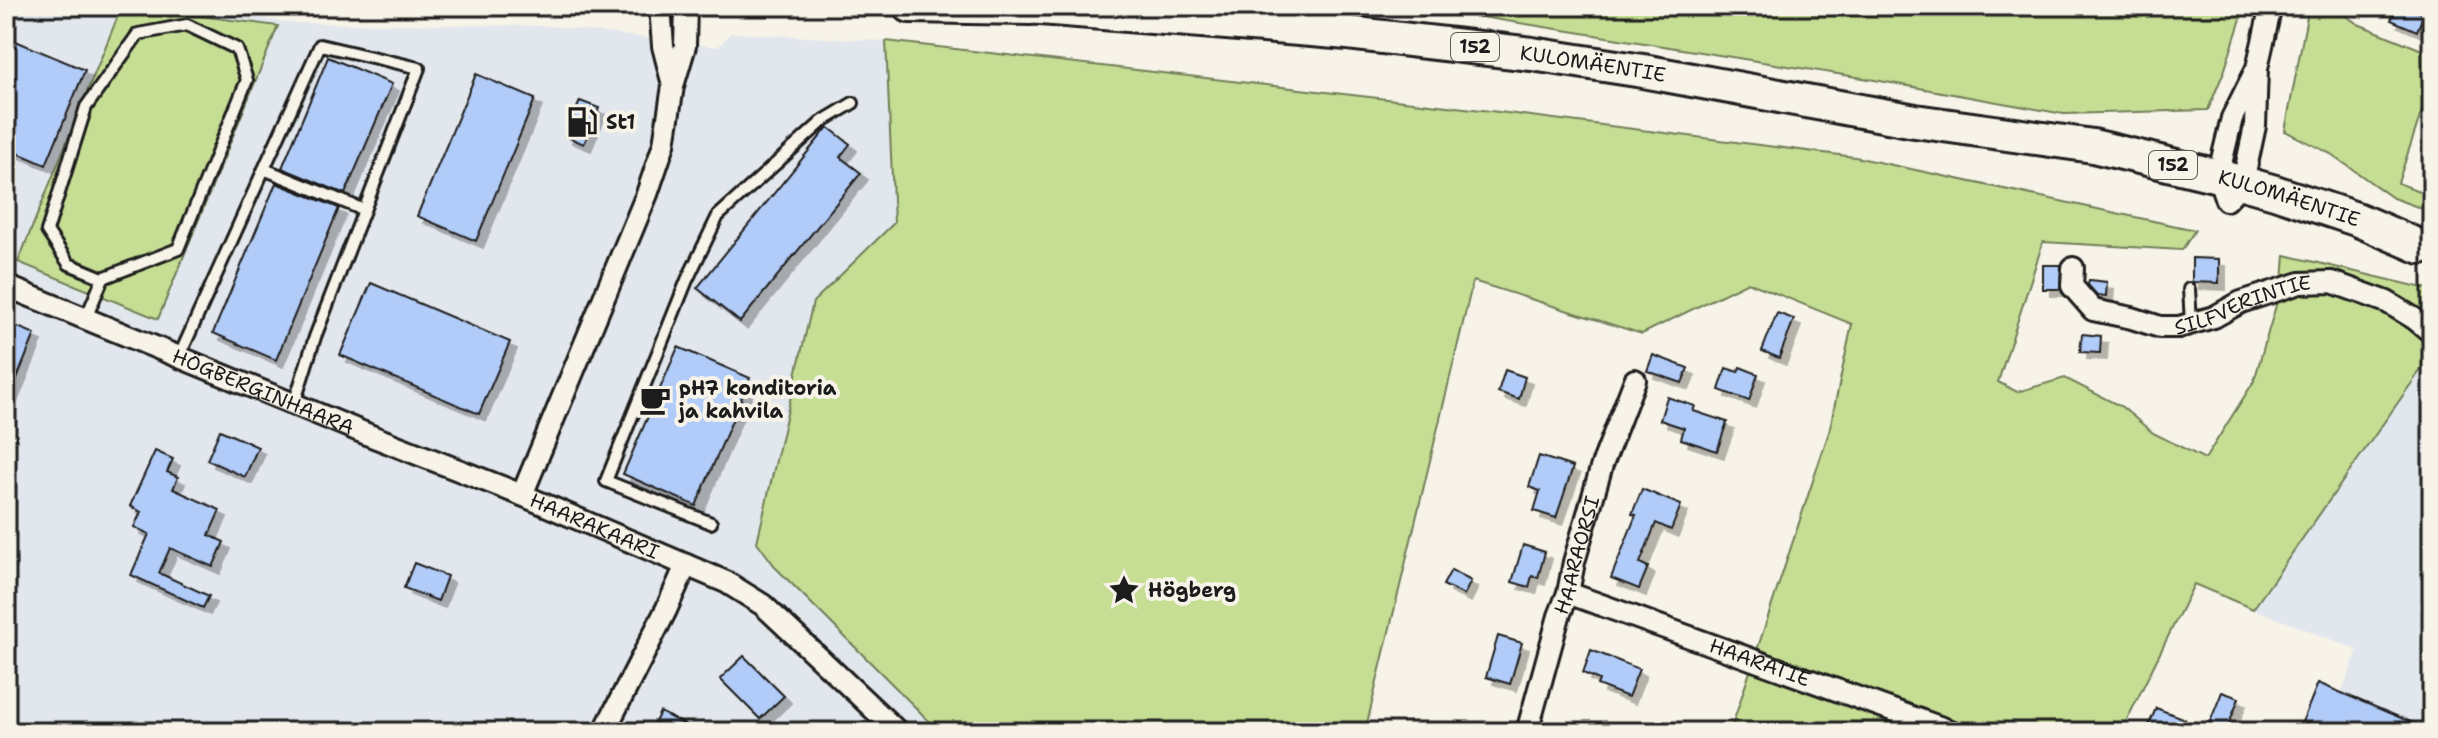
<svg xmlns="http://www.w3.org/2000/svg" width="2438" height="738" font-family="'Shantell Sans',sans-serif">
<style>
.built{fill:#e2e7ed}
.green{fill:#c5de94;stroke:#707d58;stroke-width:2}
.building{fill:#b1ccf9;stroke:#1c1c1c;stroke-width:2;filter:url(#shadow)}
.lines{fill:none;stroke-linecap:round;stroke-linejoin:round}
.lane-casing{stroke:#1c1c1c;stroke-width:16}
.street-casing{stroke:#1c1c1c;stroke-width:26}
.primary-casing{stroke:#1c1c1c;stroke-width:38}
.lane{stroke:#f7f3e8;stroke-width:10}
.street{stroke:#f7f3e8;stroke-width:20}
.primary{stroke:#f7f3e8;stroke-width:32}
.labels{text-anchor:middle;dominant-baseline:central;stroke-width:8;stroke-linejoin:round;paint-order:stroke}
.shield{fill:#f7f3e8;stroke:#5e5c59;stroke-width:2}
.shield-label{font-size:18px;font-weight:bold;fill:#1c1c1c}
.street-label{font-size:20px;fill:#1c1c1c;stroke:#f7f3e8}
.poi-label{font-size:20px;font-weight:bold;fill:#1c1c1c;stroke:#f7f3e8;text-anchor:start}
</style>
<defs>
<filter id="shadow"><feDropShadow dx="7" dy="7" stdDeviation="0" flood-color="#0004"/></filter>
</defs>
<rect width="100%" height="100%" fill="#f7f3e8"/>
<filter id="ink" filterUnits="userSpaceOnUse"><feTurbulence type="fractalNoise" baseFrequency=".0125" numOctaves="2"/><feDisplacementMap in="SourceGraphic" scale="16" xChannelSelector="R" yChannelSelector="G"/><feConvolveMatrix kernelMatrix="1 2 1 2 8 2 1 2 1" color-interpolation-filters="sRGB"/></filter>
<g filter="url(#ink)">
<g class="built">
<polygon points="6,6 168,6 293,23 549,26 718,47 731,33 886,41 894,223 813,302 777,570 940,732 6,732"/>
<polygon points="2432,354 2432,732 2326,732 2358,650 2253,609"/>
</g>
<g class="green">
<polygon points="122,6 278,26 158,319 18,262"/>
<polygon points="1354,6 2245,6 2225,69 2208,110 2064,114 1869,79 1469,15"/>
<polygon points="2309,6 2331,6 2358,24 2432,54 2432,80 2398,183 2432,196 2432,212 2393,198 2331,154 2285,131"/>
<polygon points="886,41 1499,112 1855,157 2195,230 2182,250 2043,242 1998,382 2017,392 2065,378 2122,407 2153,433 2205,459 2254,381 2283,281 2285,255 2432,290 2432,354 2253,609 2194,584 2121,732 1730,732 1829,432 1852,324 1748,282 1642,334 1473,281 1365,732 940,732 777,569 757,542 813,302 894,223"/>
</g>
<g class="building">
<polygon points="2397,6 2419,6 2417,11 2424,14 2417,31 2391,20"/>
<polygon points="6,37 85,70 46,165 6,148"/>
<polygon points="328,57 392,84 345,194 282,168"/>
<polygon points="476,74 535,99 476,241 417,216"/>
<polygon points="580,101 599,108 584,144 565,136"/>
<polygon points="828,127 850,144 840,157 861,173 740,322 697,288"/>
<polygon points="276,183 339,208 276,360 213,333"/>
<polygon points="2192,258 2219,259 2219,283 2192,282"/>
<polygon points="2043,265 2061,265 2060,289 2043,289"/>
<polygon points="2089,280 2107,282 2106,296 2097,295 2088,285"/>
<polygon points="371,283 510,342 479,414 340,355"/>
<polygon points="1777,313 1794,319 1779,358 1762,351"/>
<polygon points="6,322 35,334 6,405"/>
<polygon points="2082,334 2101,336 2100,353 2080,352"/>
<polygon points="678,347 750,378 696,506 623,474"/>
<polygon points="1653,355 1688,368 1682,383 1647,371"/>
<polygon points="1740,367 1758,374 1749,401 1719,390 1726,368 1738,372"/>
<polygon points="1505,370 1525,377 1519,399 1498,392"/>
<polygon points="1667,397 1695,406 1693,411 1727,422 1717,451 1681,439 1684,428 1660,420"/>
<polygon points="220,430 258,447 245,477 207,460"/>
<polygon points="155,451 173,459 167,472 178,477 173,489 220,510 209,535 224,542 213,567 170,548 159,573 209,596 203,608 131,575 149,534 134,527 141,512 130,506"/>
<polygon points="1539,456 1573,467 1556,518 1534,511 1540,491 1529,487"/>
<polygon points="1642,489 1681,505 1671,530 1656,523 1640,563 1648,567 1639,589 1611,578 1636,515 1632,514"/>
<polygon points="1523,545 1545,552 1538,578 1532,576 1529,587 1512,582"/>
<polygon points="414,563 447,576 438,601 404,588"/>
<polygon points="1451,570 1471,581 1464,595 1443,585"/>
<polygon points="1498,636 1522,643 1510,684 1486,677"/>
<polygon points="1591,650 1639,669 1628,697 1597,685 1599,680 1583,673"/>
<polygon points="744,656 784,696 760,719 720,679"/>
<polygon points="2318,683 2432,731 2432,732 2298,732"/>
<polygon points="2222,692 2239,698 2226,732 2206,732"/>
<polygon points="2156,708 2185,719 2180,732 2146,732"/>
<polygon points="660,712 699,732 650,732"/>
</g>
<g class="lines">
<defs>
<g id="lane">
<polyline points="264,169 364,210"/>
<polyline points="2189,289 2191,323"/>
<polyline points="86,318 103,278 178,249 247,80 237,49 187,25 138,34 86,107 47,231 69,264 103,278"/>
<polyline points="179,357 320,45 419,68 315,337 294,404"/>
<polyline points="711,523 606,481 687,280 718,216 823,121 853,103"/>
</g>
<g id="street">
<polyline points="660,6 663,46 673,85"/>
<path id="s1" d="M686,6l-1,40 -12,40 -9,58 -17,50 -125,301 204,87 37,23 135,127"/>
<polyline points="2257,68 2232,118 2218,176 2226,200 2243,182 2255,126 2257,68 2271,6"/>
<path id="s2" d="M2073,268l-1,18 21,24 39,8 28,9h19l35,-10 27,-15 59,-19 32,-1 55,20 28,17 17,14"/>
<path id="s3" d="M6,286l368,151 148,58"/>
<path id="s4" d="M1568,593l385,139"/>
<polyline points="604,732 666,610 686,565"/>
<path id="s5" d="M1527,732l32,-116 9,-23 6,-31 28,-97 33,-85"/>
</g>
<g id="primary">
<polyline points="910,6 1030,8"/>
<path id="s6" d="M1016,6l332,27 184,21 111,17 272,50 178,25 125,30 57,16 81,27 65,28"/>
</g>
</defs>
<use href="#lane" class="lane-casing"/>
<use href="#street" class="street-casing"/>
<use href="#primary" class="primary-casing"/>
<use href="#lane" class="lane"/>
<use href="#street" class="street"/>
<use href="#primary" class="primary"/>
</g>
</g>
<defs>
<symbol id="fuel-bare" viewBox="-9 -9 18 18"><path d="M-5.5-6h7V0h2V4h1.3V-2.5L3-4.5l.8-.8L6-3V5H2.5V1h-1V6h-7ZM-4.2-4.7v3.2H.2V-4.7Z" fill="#1c1c1c" stroke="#f7f3e8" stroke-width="2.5" paint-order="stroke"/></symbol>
<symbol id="cafe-bare" viewBox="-9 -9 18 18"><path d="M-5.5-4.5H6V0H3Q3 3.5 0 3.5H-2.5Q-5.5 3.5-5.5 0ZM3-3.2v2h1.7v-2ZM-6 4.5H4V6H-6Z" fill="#1c1c1c" stroke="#f7f3e8" stroke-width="2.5" paint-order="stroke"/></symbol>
<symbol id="sight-bare" viewBox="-9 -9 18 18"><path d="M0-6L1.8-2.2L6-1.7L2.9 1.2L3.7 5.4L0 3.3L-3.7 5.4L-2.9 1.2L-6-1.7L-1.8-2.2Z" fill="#1c1c1c" stroke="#f7f3e8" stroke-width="2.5" paint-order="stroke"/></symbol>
</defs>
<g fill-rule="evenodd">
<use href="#fuel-bare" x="560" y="100" width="44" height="44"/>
<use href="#cafe-bare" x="633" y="378" width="44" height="44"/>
<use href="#sight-bare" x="1102" y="568" width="44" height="44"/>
</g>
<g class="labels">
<g class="shield">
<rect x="1451" y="33" width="48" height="28" rx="6"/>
<rect x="2149" y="151" width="48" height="28" rx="6"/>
</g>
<g class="shield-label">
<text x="1475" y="47">152</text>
<text x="2173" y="165">152</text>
</g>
<g class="street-label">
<text stroke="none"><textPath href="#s6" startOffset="580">KULOMÄENTIE</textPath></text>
<text stroke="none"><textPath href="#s6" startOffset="1290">KULOMÄENTIE</textPath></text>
<text stroke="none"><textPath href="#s2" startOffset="206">SILFVERINTIE</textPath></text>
<text stroke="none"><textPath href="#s3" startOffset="278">HÖGBERGINHAARA</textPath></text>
<text stroke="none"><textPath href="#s1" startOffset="598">HAARAKAARI</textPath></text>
<text stroke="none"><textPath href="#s5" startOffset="184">HAARAORSI</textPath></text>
<text stroke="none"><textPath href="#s4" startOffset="204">HAARATIE</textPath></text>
</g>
<g class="poi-label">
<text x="606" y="122">St1</text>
<text x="679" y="388">pH7 konditoria<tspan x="679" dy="23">ja kahvila</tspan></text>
<text x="1148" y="590">Högberg</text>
</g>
</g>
<rect width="2438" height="738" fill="none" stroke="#f7f3e8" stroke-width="32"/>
<rect x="16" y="16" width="2406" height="706" fill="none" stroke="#1c1c1c" stroke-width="3" filter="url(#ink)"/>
</svg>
